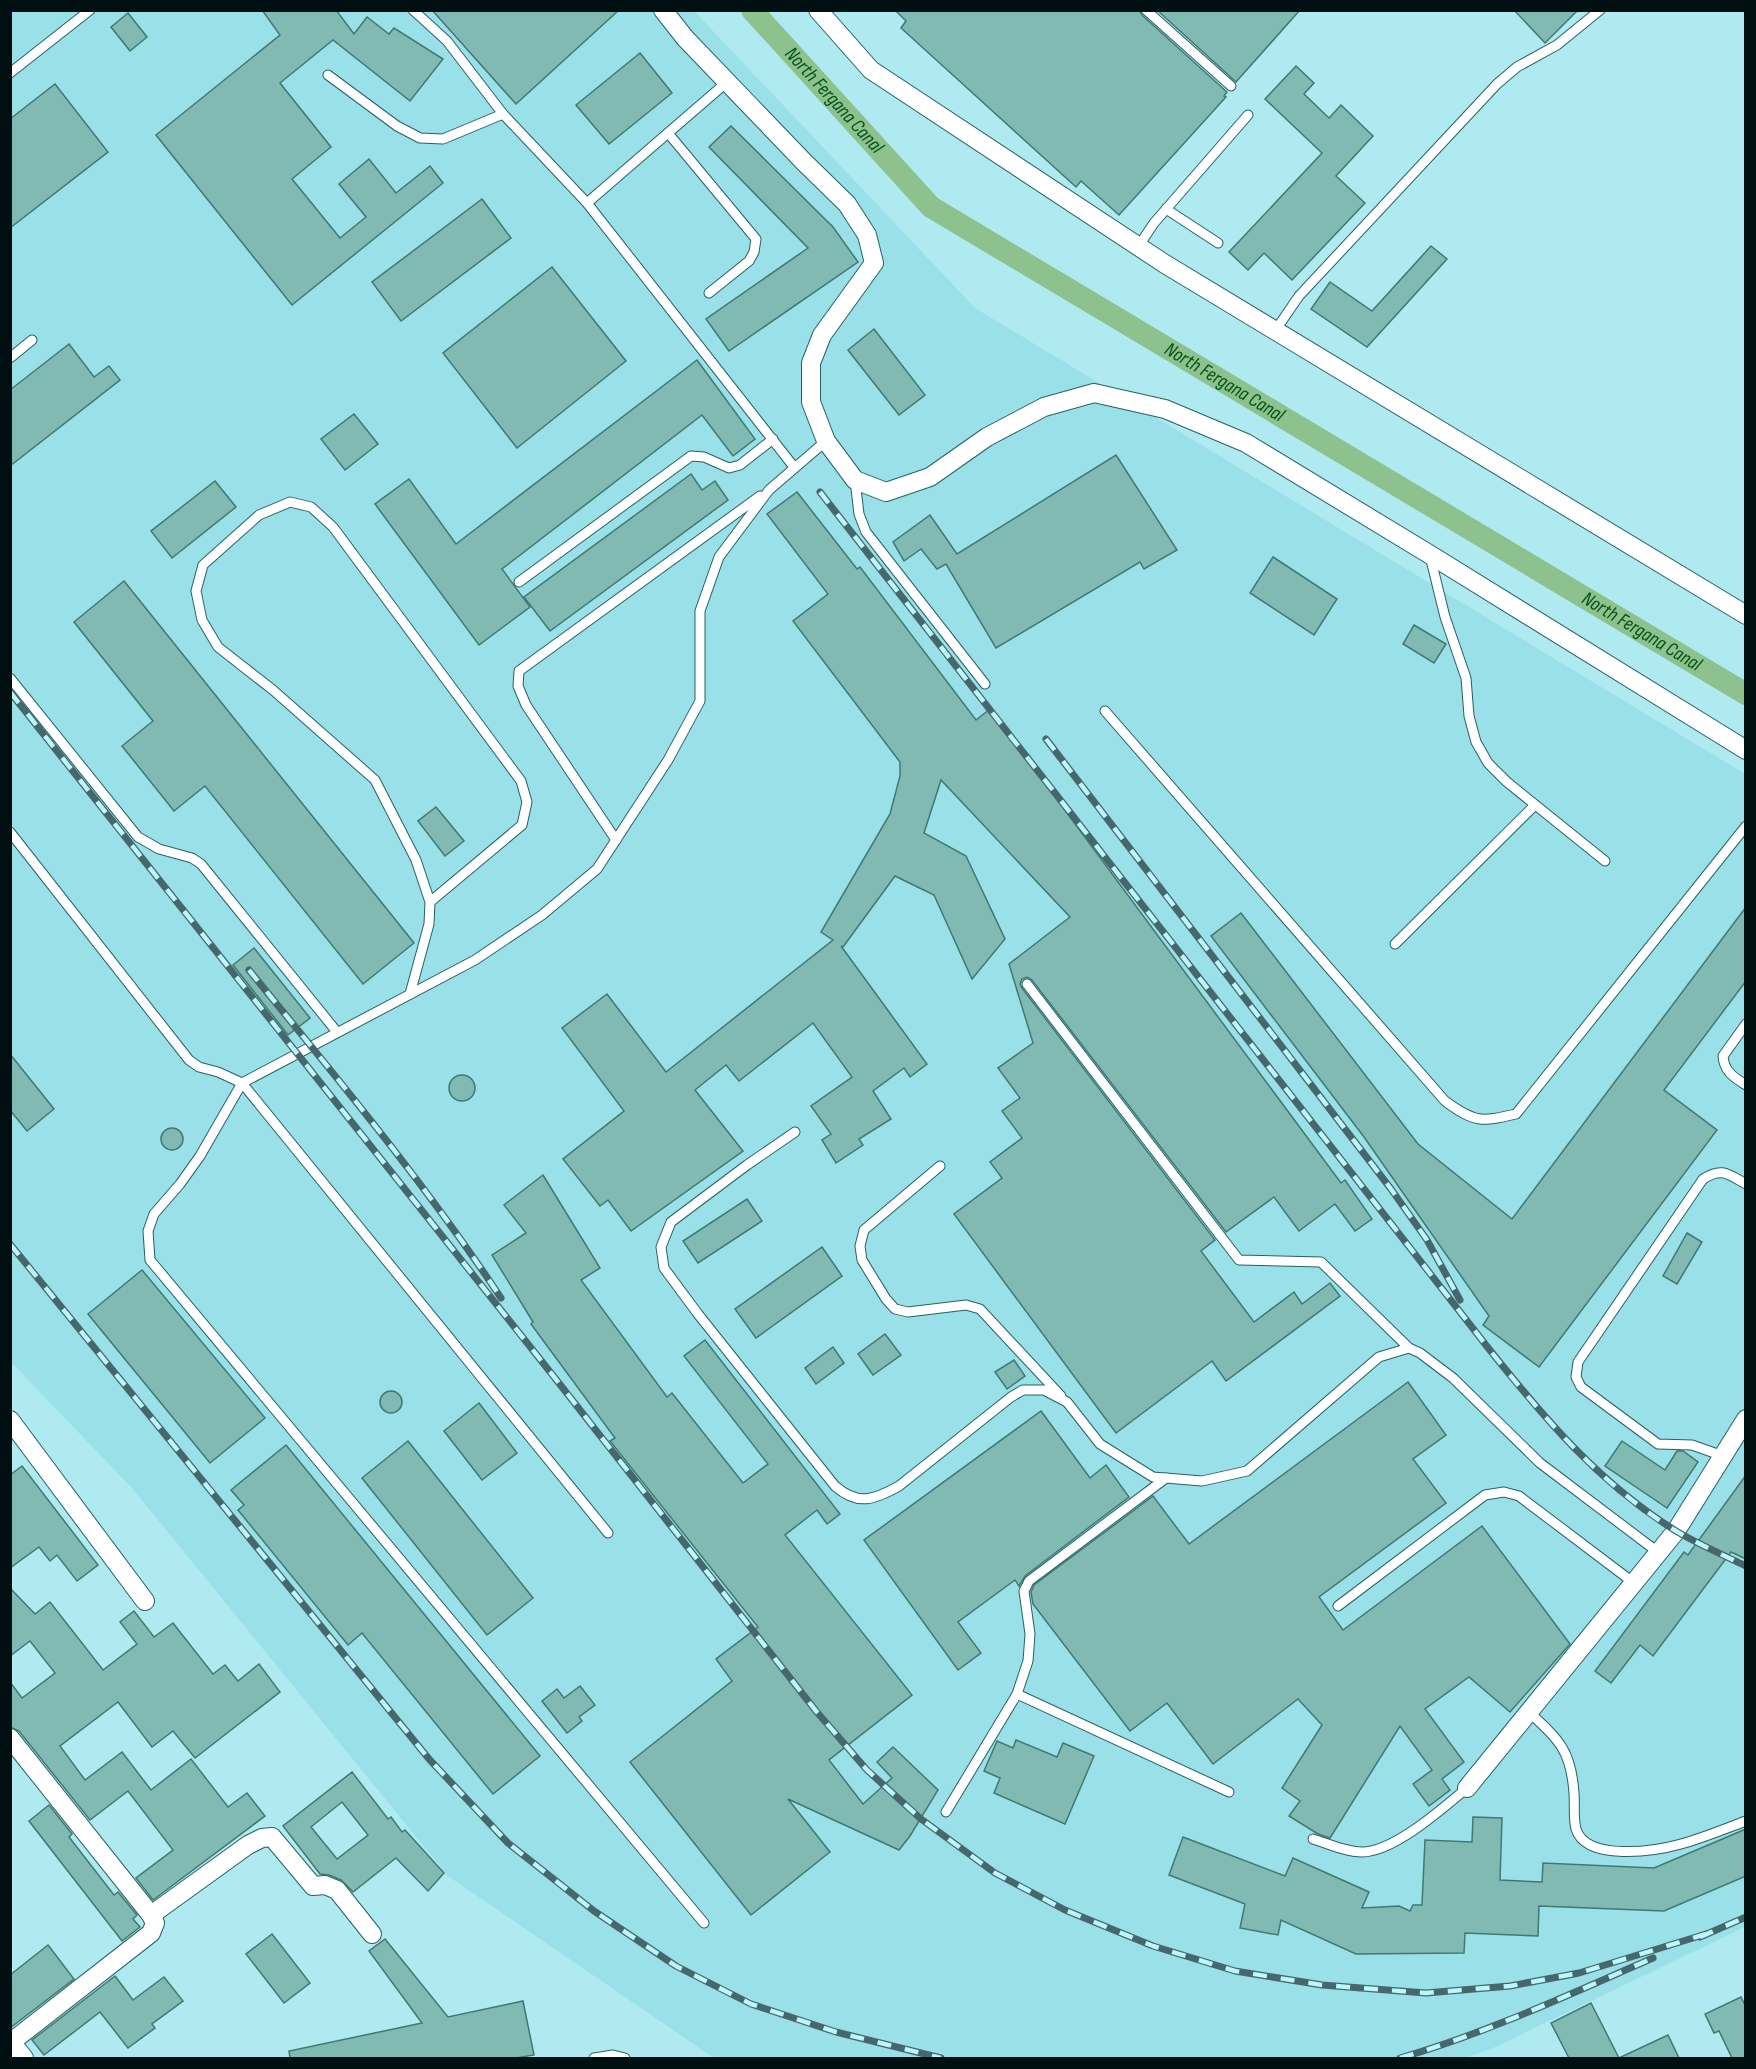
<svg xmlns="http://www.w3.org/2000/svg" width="1756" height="2069" font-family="'Sofia Sans Condensed',sans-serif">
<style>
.built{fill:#9ae0e8}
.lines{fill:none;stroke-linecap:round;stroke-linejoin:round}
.canal{stroke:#8dc18e;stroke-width:22}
.building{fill:#81bab2;stroke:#407972;stroke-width:1.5;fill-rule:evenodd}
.service-casing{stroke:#266167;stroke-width:11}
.minor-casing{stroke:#266167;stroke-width:20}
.service{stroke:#fff;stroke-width:9}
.minor{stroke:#fff;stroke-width:18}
.rail-casing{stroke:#46676b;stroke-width:7}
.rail{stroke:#bcf7fe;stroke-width:4.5;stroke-dasharray:14;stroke-linecap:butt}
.labels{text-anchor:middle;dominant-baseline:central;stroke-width:6;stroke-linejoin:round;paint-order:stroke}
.water-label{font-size:20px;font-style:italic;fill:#045515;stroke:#bcf7fe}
</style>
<rect width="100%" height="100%" fill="#afeaf1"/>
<polygon class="built" points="11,11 694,11 975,308 1745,774 1745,1927 1493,2048 1465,2058 714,2058 448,1876 132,1488 11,1362"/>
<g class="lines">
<path class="canal" id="s1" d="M752,10l179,197 815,487"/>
</g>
<g class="building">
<polygon points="262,10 336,10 354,34 367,17 389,34 394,28 443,59 410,101 333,40 280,83 331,147 292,179 340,238 366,217 339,184 369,159 396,193 430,166 443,183 292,305 156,135 280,35"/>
<polygon points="432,10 619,10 516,104"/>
<polygon points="895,10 1139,10 1142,15 1227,92 1224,96 1226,97 1119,215 1081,181 1076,187 901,28 906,21"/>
<polygon points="1157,10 1300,10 1236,82"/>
<polygon points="1514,10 1578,10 1545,43"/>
<polygon points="128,13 147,37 130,51 111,27"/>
<polygon points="640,53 672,93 609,144 576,105"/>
<polygon points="1296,66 1314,83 1304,94 1329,118 1341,105 1373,136 1336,176 1365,203 1292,280 1264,253 1248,270 1229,252 1322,153 1265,99"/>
<polygon points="55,84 108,152 10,228 10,119"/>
<polygon points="731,126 833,227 858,262 729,351 706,319 808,248 709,147"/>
<polygon points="482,199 511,238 401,321 372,282"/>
<polygon points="1431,246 1447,259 1367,347 1311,309 1330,282 1372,311"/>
<polygon points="552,267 626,361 517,448 443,353"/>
<polygon points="874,329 925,395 899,415 848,350"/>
<polygon points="69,344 94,377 109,366 120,380 10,466 10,390"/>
<polygon points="697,360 755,439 733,456 702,415 502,569 530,607 479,645 375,504 409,479 456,544"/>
<polygon points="354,414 378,444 345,470 321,439"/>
<polygon points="1116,455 1177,550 1144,569 1140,562 996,648 946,564 937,569 921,549 904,561 893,542 930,515 957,554"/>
<polygon points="691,474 702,490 715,481 728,500 550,631 524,597"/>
<polygon points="215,481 236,507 172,558 151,531"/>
<polygon points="797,492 857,569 860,567 976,720 990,709 1341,1183 1345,1180 1372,1219 1355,1231 1335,1204 1299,1231 1274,1197 1226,1232 1032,980 1027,977 1022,979 1020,984 1022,988 1215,1240 1201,1251 1254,1322 1294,1292 1302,1304 1330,1283 1340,1296 1226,1381 1212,1361 1116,1433 954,1214 1002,1178 990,1162 1022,1138 1002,1111 1020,1098 998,1068 1033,1043 1009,964 1070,917 941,780 924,833 966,856 1005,939 972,979 934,895 895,876 843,947 841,946 927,1064 910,1077 904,1068 873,1091 891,1119 859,1139 863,1145 836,1163 822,1140 831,1134 811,1106 852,1077 813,1023 739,1081 726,1065 695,1090 743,1151 631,1231 608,1200 600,1206 563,1159 624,1111 562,1028 607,994 666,1072 833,940 821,932 890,814 900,776 900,762 793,621 828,594 767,514"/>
<polygon points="1273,557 1337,599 1314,635 1250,593"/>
<polygon points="124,581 414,943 363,984 205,786 174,811 122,746 153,721 74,622"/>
<polygon points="1414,625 1446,644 1434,663 1403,644"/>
<polygon points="436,807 464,841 445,856 418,821"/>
<polygon points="1746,907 1746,981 1664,1090 1717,1130 1539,1367 1483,1325 1489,1316 1364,1137 1211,936 1241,913 1418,1144 1512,1219"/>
<polygon points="254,948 310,1018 288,1035 233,965"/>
<polygon points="10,1054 54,1109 27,1131 10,1110"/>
<circle cx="462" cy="1088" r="13"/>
<circle cx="172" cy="1139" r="11"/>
<polygon points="543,1175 600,1268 581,1280 667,1397 672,1393 743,1483 768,1464 684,1356 705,1340 840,1514 827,1524 817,1510 785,1535 912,1695 829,1760 863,1804 892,1778 877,1762 893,1747 938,1790 910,1836 899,1850 788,1799 830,1852 751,1915 630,1762 732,1681 716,1659 758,1627 610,1441 615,1438 531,1324 533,1322 492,1255 526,1233 504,1205"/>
<polygon points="747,1199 762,1221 698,1263 683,1241"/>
<polygon points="1687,1233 1702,1242 1677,1284 1663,1276"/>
<polygon points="822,1247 842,1276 756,1338 735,1309"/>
<polygon points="142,1270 265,1418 210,1463 88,1314"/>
<polygon points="885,1334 901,1355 873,1375 858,1354"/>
<polygon points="833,1347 844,1363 816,1384 805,1368"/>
<polygon points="1014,1360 1025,1376 1007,1389 995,1372"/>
<polygon points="1408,1382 1446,1435 1413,1459 1446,1503 1319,1597 1343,1630 1482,1526 1570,1644 1510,1712 1469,1677 1425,1709 1464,1762 1442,1779 1450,1790 1429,1806 1413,1784 1432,1770 1400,1726 1330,1838 1318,1834 1289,1816 1300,1801 1282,1788 1322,1725 1298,1699 1213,1764 1167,1703 1130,1731 1033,1604 1031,1592 1034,1585 1153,1496 1189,1544"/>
<circle cx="391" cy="1402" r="11"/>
<polygon points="479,1403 517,1453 482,1480 444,1431"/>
<polygon points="1041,1411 1090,1478 1106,1465 1129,1497 1025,1576 1019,1586 1015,1580 958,1622 981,1653 958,1670 864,1540"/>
<polygon points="408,1441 533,1598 487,1635 362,1478"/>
<polygon points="1622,1441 1665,1470 1677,1451 1683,1451 1698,1462 1667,1508 1605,1466"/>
<polygon points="286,1445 540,1756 493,1794 362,1633 348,1645 238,1510 244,1505 231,1490"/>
<polygon points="22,1466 98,1565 77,1581 57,1555 50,1561 39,1547 10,1568 10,1475"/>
<polygon points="1746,1475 1746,1559 1731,1552 1653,1656 1640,1645 1611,1683 1595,1671 1684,1552 1688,1555"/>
<polygon points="10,1588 35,1614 50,1602 103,1670 137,1644 120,1622 134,1611 154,1637 173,1623 213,1674 225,1665 238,1681 259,1664 280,1692 195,1758 173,1731 152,1747 118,1702 60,1746 85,1780 122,1752 151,1790 191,1759 228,1807 247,1793 265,1816 153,1900 136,1878 173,1850 128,1791 90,1820 19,1731 10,1727 10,1682 22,1698 55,1673 30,1641 10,1656"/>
<polygon points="580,1686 595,1705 579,1717 582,1721 567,1733 542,1701 557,1689 564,1698"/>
<polygon points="1016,1740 1057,1757 1063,1743 1094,1756 1065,1824 994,1793 1000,1778 984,1771 997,1741 1013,1748"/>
<path d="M352,1772l36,47 3,-2 11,15 3,-2 39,43 -16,18 -32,-33 -43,34 -12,-12 -12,-5 -9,-1 -37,-48zM342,1802l26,33 -31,24 -26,-32z"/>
<polygon points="49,1805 72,1834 69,1837 114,1895 118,1892 137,1915 133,1919 140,1927 122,1941 29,1821"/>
<polygon points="1473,1817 1502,1818 1500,1880 1542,1882 1543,1863 1654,1868 1746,1829 1746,1876 1664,1911 1539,1906 1538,1936 1465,1933 1464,1953 1356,1954 1281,1920 1278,1935 1240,1928 1245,1904 1169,1875 1183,1837 1285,1876 1293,1858 1369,1892 1362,1908 1399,1906 1410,1911 1413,1905 1422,1905 1425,1840 1472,1842"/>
<polygon points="272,1934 310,1983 284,2003 246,1954"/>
<polygon points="385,1939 448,2017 523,2001 534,2055 516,2058 290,2058 289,2051 422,2023 369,1951"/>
<polygon points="48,1945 74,1979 10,2028 10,1975"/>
<polygon points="115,1976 133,2000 164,1977 183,2001 152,2024 155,2028 128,2048 100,2012 44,2055 32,2040"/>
<polygon points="1741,1997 1746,2007 1746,2058 1732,2058 1719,2031 1714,2033 1705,2014"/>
<polygon points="1591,2003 1619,2058 1668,2035 1679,2058 1569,2058 1551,2023"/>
</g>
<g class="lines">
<defs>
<g id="service">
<polyline points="413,10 447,41 503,114 587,203 794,467"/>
<polyline points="1146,10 1231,86"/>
<polyline points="10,73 90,10"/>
<polyline points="328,75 397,126 420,138 443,139 503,114"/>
<polyline points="668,133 756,239 754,252 749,261 709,293"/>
<polyline points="587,203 727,82"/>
<polyline points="1166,209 1218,243"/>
<polyline points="1138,247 1154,223 1248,115"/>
<polyline points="1275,331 1299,296 1497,84 1517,67 1557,45 1600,10"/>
<polyline points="10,358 32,340"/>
<polyline points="855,480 859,514 866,532 985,684"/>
<polyline points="1430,556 1445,617 1466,678 1469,716 1476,742 1488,763 1507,782 1605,861"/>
<polyline points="519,582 691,456 704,457 729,468 740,465 773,439"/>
<polyline points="10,678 138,837 159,849 192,858 201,864 337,1032"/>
<path d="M1105,711l340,390c30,22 36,21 71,13l230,-288"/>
<polyline points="10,832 189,1060 199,1067 218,1072 242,1083 475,960 542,915 597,869 668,760 700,701 700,611 719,557 769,490 826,441"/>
<polyline points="616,840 526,705 518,686 519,671 760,496"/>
<polyline points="1395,944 1535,805"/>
<polyline points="1027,984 1239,1260 1321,1262 1409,1348"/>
<polyline points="410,994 429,924 430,902 416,860 375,780 273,690 218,647 202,620 196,591 203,565 259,515 290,502 311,507 333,527 521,781 527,802 522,825 430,902"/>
<path d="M1746,1024l-23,32c1,15 10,21 23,29"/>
<path d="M795,1132l-48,33 -76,57 -10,25 3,21 34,46 137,172c23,20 39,14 64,0l112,-89 12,-7h21l23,12 33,42 53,33 49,4 45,-10 132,-114 30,-9 11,5 33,25 87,85 119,90"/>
<polyline points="940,1166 864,1230 860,1246 862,1260 886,1299 895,1309 908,1312 966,1305 980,1309 1061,1396"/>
<path d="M1723,1456l-31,-11 -34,-1 -77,-57 -5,-10 2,-15 125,-183c19,-12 25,-5 43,5"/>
<polyline points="608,1533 242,1083 200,1156 180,1184 154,1214 148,1231 150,1260 704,1923"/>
<polyline points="1338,1606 1485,1495 1504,1492 1519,1496 1634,1583"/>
<polyline points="1017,1694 1229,1792"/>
<path d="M1529,1712c30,28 42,38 45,81 1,11 -1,25 2,36 10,33 80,22 105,15 22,-6 43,-15 65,-23"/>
<polyline points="946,1812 1017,1694 1028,1661 1030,1634 1024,1591 1029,1581 1166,1478"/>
<path d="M1313,1839c16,5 33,13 49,13 32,0 81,-44 105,-64"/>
<polyline points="594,2058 613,2055 625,2058"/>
</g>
<g id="minor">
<polyline points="663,10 685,38 804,162 847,204 867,235 874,263 822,335 811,363 811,402 826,441 855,480 886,492 930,477 987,437 1044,407 1094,393 1165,409 1246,443 1429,554 1746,750"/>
<polyline points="818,10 871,70 1165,264 1746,615"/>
<polyline points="10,1420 145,1601"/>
<polyline points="10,1738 151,1915 155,1923 151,1933 10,2043"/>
<polyline points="1467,1788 1676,1531 1746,1419"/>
<polyline points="151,1915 248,1845 262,1838 272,1837 313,1886 325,1885 337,1890 372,1934"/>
<polyline points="11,2042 24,2058"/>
</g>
</defs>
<use href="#service" class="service-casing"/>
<use href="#minor" class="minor-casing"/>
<use href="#service" class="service"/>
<use href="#minor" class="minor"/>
<defs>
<g id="rail">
<path d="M820,492l669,857c56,70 110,134 187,182 22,13 47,24 70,35"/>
<polyline points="10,692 551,1373 816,1711 867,1770 921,1819 995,1873 1065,1910 1153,1946 1235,1971 1322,1985 1426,1993 1510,1986 1579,1973 1706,1934"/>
<polyline points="1046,739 1391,1189 1427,1240 1460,1300"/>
<path d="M249,970c87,107 176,213 252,328"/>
<polyline points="10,1244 429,1759 508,1843 594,1911 676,1966 751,2004 836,2032 941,2058"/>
<polyline points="1700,1937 1746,1917"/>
<path d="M1400,2058c87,-25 170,-64 253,-100"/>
</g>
</defs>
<use href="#rail" class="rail-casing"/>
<use href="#rail" class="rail"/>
</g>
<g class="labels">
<g class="water-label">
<text stroke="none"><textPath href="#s1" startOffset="122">North Fergana Canal</textPath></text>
<text stroke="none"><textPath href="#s1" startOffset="608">North Fergana Canal</textPath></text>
<text stroke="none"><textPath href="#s1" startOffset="1094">North Fergana Canal</textPath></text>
</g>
</g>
<rect width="1756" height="2069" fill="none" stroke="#000f12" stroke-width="24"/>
</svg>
